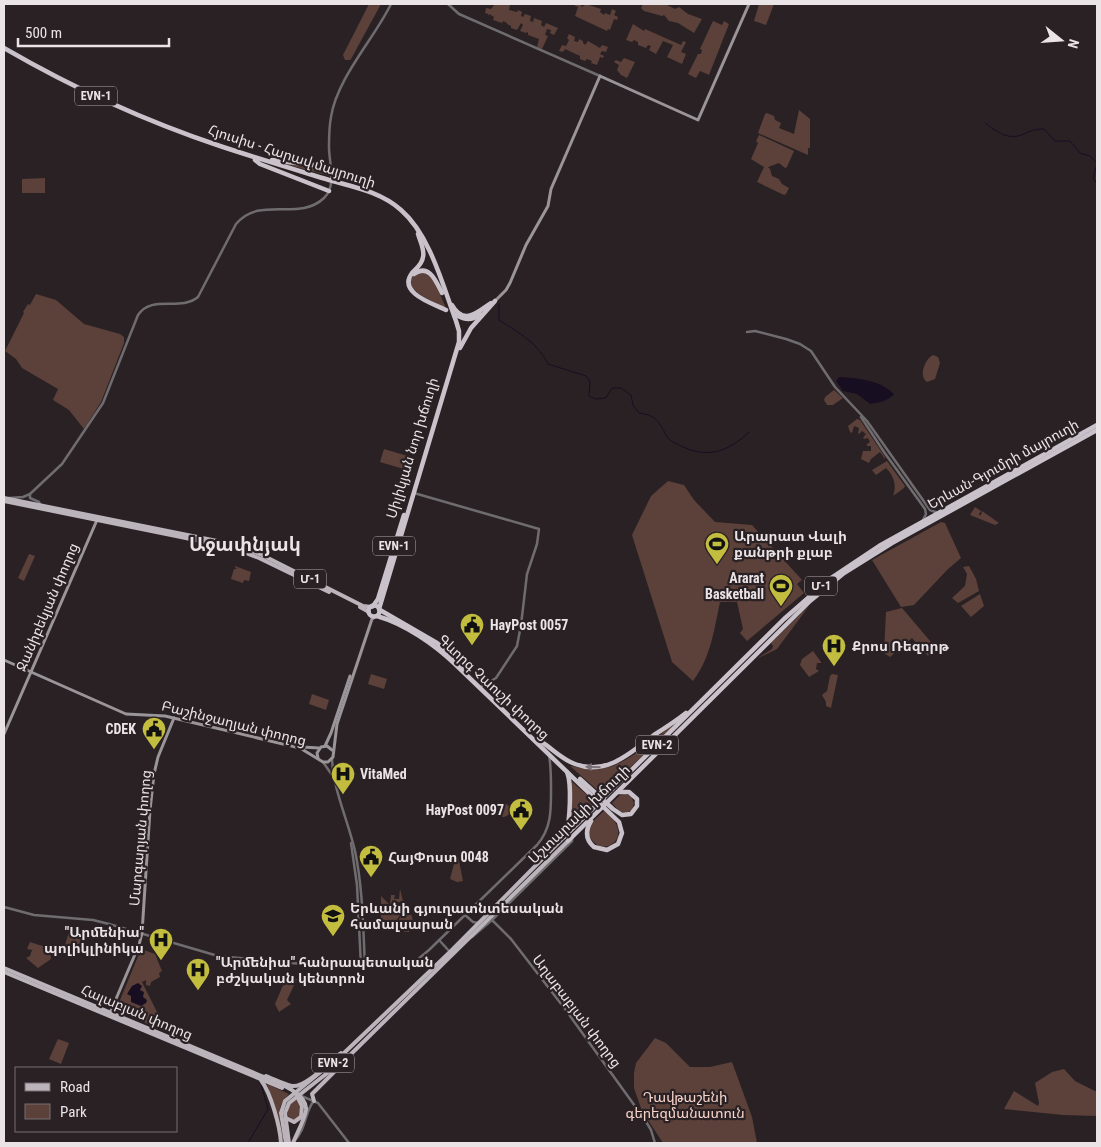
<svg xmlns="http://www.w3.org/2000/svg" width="1101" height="1147" font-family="'Roboto Condensed','Noto Sans Armenian',sans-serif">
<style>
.green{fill:#5b4139}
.water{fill:#180e22}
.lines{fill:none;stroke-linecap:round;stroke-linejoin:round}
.stream{stroke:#180e22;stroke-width:1}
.tertiary{stroke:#6f6c6f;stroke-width:2.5}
.secondary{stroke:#9a9599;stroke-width:3}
.primary{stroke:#bbb4ba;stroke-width:4}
.trunk{stroke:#cac2ca;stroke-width:4.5}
.oneway{fill:#7a7278}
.labels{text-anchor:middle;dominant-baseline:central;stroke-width:4.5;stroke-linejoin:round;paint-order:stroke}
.shield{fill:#2a2125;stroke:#b0aaac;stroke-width:1}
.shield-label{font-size:12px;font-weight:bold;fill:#eae4e6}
.street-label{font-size:14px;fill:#eae4e6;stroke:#2a2125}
.poi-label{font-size:14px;font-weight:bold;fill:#eae4e6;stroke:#2a2125;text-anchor:start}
.park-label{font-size:14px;fill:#f8d4c9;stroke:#2a2125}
.district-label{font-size:19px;font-weight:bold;fill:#eae4e6;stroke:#2a2125}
</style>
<rect width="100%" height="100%" fill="#2a2125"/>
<g class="green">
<polygon points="369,4 381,4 351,59 350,60 345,60 343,55"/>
<polygon points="495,4 510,5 509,10 517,12 518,10 522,12 521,16 523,17 525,14 531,16 530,21 533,22 534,18 542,21 541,25 544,27 546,23 558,28 554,35 550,33 551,30 547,29 545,35 548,36 542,49 537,47 539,39 528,35 528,32 526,33 520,31 523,25 521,23 517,30 511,28 511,26 507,24 507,23 503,21 502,23 493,20 494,17 489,14 488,16 488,14 485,13 486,8 491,9"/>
<polygon points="574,4 582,4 581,6 582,7 586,4 601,9 600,12 604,15 605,13 610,15 612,9 616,11 614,15 618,17 617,20 614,19 610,30 608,29 607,31 575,16 578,7 574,5"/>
<polygon points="643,4 668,4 667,5 675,9 679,7 688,14 702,19 694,33 678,23 669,21 664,15 662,16 644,11 641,8"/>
<polygon points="759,4 774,4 766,25 754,21"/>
<polygon points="713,21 722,25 724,21 729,24 709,75 700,71 696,78 688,74 698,54 701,54 702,50 700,49"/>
<polygon points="633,24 644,31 645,29 681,45 683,41 686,42 681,52 686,54 682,64 667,57 673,45 663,41 656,54 649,50 651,46 648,45 646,48 638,45 638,42 634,40 632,42 626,40"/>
<polygon points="569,34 575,37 574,41 578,42 579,39 583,41 583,43 585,45 588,41 600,48 602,45 608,47 606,52 602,51 600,54 604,56 603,58 600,57 597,65 591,63 592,61 587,59 585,61 580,59 580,56 565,49 563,52 559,51 562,45 566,46 569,40 567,38"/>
<polygon points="624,58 635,62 627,78 621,75 617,70 619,65 614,62 616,60 621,62"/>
<polygon points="799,110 810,119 810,148 808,148 808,155 758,133 765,114 767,113 774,116 775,120 781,123 779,128 794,134"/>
<polygon points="759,135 794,151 787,167 785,168 779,163 768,167 770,169 772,176 779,179 782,184 789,188 786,194 784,195 757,182 764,167 751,159 758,143 756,141"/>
<polygon points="278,162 328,169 330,176"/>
<polygon points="45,178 45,193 22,193 22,179"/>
<path d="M421,272l11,4 14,32c-12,-6 -55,-23 -25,-36z"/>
<polygon points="36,294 56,300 84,324 120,334 124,337 124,343 101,402 84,429 69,410 53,400 58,389 22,368 16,359 5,351 24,313 23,312 28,304 30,305"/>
<path d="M933,355l5,2 2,6 -5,16 -8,3c-9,-6 -2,-23 6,-27z"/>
<polygon points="834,390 843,398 833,405 827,405 824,400 825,397"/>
<polygon points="857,419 860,420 885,457 885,459 880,452 871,459 869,463 861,459 863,451 871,451 871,446 867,446 867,444 870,442 868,438 864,439 863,438 866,434 862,431 859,434 858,433 859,428 854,426 852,433 850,432 848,426"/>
<polygon points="384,449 411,457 407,470 380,462"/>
<path d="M887,461l18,25 -1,2 -11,8c4,-10 1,-20 -7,-28l-10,7 -4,-5z"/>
<path d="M668,481l16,4 10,15 21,22 37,3 50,55 -5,4 7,9 -57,48 -7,-8 3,-4 -6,-27h-17c-6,28 -9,55 -27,79l-21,-19 -40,-127 19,-39z"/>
<polygon points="975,507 981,511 979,514 979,515 981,515 982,511 999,523 995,525 970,515"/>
<polygon points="941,522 945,523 961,558 947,570 914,605 901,607 872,560"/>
<polygon points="29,554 35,556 24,581 18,578"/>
<polygon points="235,566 251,572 249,581 244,580 243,583 231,579 234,569 237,569 235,567"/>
<polygon points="969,566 976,579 979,591 958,603 952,598 965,586 967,574 963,567"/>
<polygon points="980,594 984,606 971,617 961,606"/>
<polygon points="809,606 777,649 756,659 772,649 773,646 771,643"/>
<polygon points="902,608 936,648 928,656 912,638 890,657 884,653 886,612"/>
<polygon points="813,651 821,662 821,663 817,663 816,669 819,671 809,677 800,665 802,659"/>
<polygon points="371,674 387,679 384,689 368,684"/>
<polygon points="832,674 838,675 831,708 826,706 826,702 822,695 827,691 830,676"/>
<polygon points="312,694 329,700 326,710 309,704"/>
<path d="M671,726l1,2 -70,66 -32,-28c11,1 21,5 31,3 24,-3 51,-28 70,-43z"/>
<polygon points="571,781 595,802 572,826 570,826"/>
<path d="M625,794l6,2 3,7 -2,7c-9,6 -14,0 -20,-7l8,-8z"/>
<circle cx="503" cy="810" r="7"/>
<path d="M604,811c5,4 11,9 13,15 8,19 -21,32 -29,6l4,-10z"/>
<polygon points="456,856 458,856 463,881 457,882 450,879"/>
<polygon points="400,889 403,901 390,905 387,908 398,904 400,904 400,908 403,911 394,924 384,923 381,919 381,896 390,905 391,895 395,895 394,899 399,899"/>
<polygon points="410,910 413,921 409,932 405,932 398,928 397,923 404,911"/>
<polygon points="70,928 88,933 82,954 77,952 76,956 63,952"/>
<path d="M30,942c10,4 21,3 21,17l-13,9 -12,-10 4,-2 2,-6 -5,-1z"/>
<polygon points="141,949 155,954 162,971 159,973 160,977 151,982 150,986 146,985 146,980 142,982 162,1022 159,1029 123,1013 118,1005"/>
<polygon points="287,976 297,979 287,1000 291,1004 279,1012 275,1004"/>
<polygon points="655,1038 666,1043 690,1067 710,1067 732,1062 752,1117 757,1143 663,1143 642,1111 634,1088 634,1073 636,1063"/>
<polygon points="58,1039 69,1043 61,1064 49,1059"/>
<polygon points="1064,1069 1075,1081 1097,1092 1097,1116 1063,1115 1004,1109 1014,1091 1038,1106 1039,1103 1035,1083 1052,1072"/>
<path d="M267,1084l22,10c-17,16 -6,29 -5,49h-1l-2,-14z"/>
<polygon points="297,1098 301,1104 299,1117 293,1120 287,1115 289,1105"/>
</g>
<g class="water">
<path d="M839,377c19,1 41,3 55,17 -6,7 -16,9 -24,10l-13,-10 -14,-3 -7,-10z"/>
<polygon points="138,983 142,986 140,990 144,992 143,997 147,1000 146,1003 141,1006 131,1002 131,996 127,994 132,986"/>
</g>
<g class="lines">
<g class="stream">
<path d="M985,123c9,7 21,16 33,13 11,-3 12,-7 26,-7l11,12h15l10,12 10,3 7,7"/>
<polyline points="1097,164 1093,178 1097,184"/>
<path d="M499,304v16c20,13 38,22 49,44l38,12 4,6 -1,14 7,3 10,-1 6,-10h9l10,7 2,10 6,8c16,2 18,6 26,20 0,0 3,6 4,6 2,3 7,4 10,6 27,14 48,8 70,-13"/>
<polyline points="248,1143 268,1109 261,1084"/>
</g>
<g class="tertiary">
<polyline points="448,4 459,14 600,76"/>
<polyline points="747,332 755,331 786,339 800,344 811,351 835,387 867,421 930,510 938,513"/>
<polyline points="861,417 884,452 925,509 926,514 923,520"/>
<polyline points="414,493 539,529 537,544 527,574 521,625 517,646 496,678 482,686"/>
<polyline points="30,494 30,498 39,502 41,506"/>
<path d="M9,498l14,-1 7,-3 32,-30 41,-61 35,-88c14,-21 42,-3 60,-18l38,-73c24,-29 63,-2 88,-26 13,-12 5,-35 5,-51 0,-10 0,-20 2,-30 6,-39 43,-78 60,-113"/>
<path d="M332,758c1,32 16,62 23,93 8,38 8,77 10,115"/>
<polyline points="323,762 332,775"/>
<polyline points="351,843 357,885 361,966"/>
<path d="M4,907l30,8 59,5 16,4 109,32 106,10h74l19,-6 12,-10 108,-105c15,-17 14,-36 14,-58 0,-10 0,-21 -2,-32"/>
<polyline points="465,915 473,922 478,923"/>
<polyline points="492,920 511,939 565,1009 645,1120 651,1130 655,1143"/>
<polyline points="472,937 492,920 572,841 572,837"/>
<polyline points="439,940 450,952"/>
<polyline points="299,1095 318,1103 349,1143"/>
<path d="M294,1141c12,-10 11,-31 20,-40"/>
</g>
<g class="secondary">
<polyline points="495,301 506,290 510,283 526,245 548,206 551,189 600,76 698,120 749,4"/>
<polyline points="4,660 126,714 165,716 300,748 323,762 328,762 333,757 337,724 372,619 375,617"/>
<polyline points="4,734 97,520"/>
<polyline points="325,746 331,733 350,676"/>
<polyline points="302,747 319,748"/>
<polyline points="318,758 317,753 321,747 327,746 332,750"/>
<polyline points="110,1013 139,945 142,933 150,810 154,774 158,757 174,718"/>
</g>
<g class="primary">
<polyline points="4,498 232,544 260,554 363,606 372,607"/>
<polyline points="4,501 230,547 259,558 329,592"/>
<polyline points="360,607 369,612"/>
<path d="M4,968l255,107c14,6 49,17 47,35 -2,11 -9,23 -13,33"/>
<polyline points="4,972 282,1088"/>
<path d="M266,1076c8,3 17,8 26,10 13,2 39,-25 49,-33"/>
<path d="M261,1080c10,14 19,46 20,63"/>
<polyline points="314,1101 312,1094 337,1069"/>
<polyline points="286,1118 294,1122 301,1117 302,1106 297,1096"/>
<polyline points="286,1143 281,1113 285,1101 344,1053 450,952 564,837"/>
<polyline points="289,1143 285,1113 289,1103 349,1056 568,841"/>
</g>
<g class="trunk">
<path d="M4,48c69,40 141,73 216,98 36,12 73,23 109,34 25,7 52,12 72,30 29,25 42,76 55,111l3,10v11l-80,267"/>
<polyline points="255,160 260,164 329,191"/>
<polyline points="272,160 330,167"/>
<path d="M418,234c2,7 7,16 5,23 -1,8 -7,11 -11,16 -15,20 22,31 34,37"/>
<path d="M414,274c15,-11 22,7 28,19"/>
<path d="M452,305c12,21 26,7 39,-2"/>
<path d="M456,315c9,5 16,6 24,-1"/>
<polyline points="460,348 471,328 495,301"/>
<circle cx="374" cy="611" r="5.5"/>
<polyline points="373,606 378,599 404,515"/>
<polyline points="380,610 437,643 463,667"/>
<path d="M377,616c28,8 57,28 78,48l164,158 3,11 -4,11 -11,6 -13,-3c-8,-7 -9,-16 -3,-26"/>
<path d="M540,741c12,7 21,18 35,23 31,12 56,-11 79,-29 11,-7 22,-14 32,-22"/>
<polyline points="580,779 613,809 622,815 631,814 637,806 637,799 629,792 618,792"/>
<path d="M566,834c4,-13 6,-50 1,-62"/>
<polyline points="564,837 784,619 831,578 879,546 1097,425"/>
<polyline points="568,841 810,601 844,573 892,543 1097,430"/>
</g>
</g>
<defs><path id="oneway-solid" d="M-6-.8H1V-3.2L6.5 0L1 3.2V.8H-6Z" transform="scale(1.25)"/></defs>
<use class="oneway" href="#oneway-solid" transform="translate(593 767) rotate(-179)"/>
<defs>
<symbol id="stadium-pin" viewBox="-11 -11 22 30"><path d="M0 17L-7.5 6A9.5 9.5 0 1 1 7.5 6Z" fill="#c3bd3f" stroke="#2a2125"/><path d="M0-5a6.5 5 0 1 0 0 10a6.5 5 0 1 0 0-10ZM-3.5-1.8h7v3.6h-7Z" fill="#111"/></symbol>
<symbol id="civic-pin" viewBox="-11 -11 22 30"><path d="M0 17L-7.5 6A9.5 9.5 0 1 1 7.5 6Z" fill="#c3bd3f" stroke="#2a2125"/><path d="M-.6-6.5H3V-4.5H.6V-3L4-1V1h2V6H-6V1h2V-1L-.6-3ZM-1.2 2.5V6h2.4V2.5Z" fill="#111"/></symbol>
<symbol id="hospital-pin" viewBox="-11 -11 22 30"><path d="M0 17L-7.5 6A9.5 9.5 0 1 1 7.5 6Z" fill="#c3bd3f" stroke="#2a2125"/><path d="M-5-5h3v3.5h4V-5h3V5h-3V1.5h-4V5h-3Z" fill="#111"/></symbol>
<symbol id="university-pin" viewBox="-11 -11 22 30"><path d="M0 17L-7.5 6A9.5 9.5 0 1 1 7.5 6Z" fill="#c3bd3f" stroke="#2a2125"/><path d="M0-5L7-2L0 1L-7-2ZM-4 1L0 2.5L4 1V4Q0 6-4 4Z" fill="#111"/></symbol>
</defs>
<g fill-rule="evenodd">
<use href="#stadium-pin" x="703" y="530" width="28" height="38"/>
<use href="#stadium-pin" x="767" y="572" width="28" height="38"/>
<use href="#civic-pin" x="458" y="611" width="28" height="38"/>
<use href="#hospital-pin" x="820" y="632" width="28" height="38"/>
<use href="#civic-pin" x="140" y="715" width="28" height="38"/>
<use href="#hospital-pin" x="329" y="760" width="28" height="38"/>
<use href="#civic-pin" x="507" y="796" width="28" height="38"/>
<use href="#civic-pin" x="357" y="843" width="28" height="38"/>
<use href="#university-pin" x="319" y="902" width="28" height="38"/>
<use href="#hospital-pin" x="147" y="926" width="28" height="38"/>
<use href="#hospital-pin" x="184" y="956" width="28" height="38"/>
</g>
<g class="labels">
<g class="shield">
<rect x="75" y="86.5" width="42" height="19" rx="4"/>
<rect x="373" y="536.5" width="42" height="19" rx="4"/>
<rect x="294" y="569.5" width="32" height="19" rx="4"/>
<rect x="805" y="576.5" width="32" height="19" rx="4"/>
<rect x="636" y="735.5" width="42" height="19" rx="4"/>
<rect x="312" y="1053.5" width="42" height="19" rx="4"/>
</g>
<g class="shield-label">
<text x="96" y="96">EVN-1</text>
<text x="394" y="546">EVN-1</text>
<text x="310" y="579">Մ-1</text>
<text x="821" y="586">Մ-1</text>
<text x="657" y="745">EVN-2</text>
<text x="333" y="1063">EVN-2</text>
</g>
<g class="street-label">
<text transform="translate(292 156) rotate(18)">Հյուսիս - Հարավ մայրուղի</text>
<text transform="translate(412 448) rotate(-73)">Սիլիկյան նոր խճուղի</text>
<text transform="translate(1003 464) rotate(-29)">Երևան-Գյումրի մայրուղի</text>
<text transform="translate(47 607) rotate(-67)">Ջանիբեկյան փողոց</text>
<text transform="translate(494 687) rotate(43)">Գևորգ Չաուշի փողոց</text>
<text transform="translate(234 723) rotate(14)">Բաշինջաղյան փողոց</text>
<text transform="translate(579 814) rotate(-44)">Աշտարակի խճուղի</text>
<text transform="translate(140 838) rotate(-85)">Մարգարյան փողոց</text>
<text transform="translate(577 1011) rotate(53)">Աղաբաբյան փողոց</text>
<text transform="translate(137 1012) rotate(23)">Հալաբյան փողոց</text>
</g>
<g class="poi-label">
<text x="734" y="536">Արարատ Վալի<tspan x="734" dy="16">քանթրի քլաբ</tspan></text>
<text x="764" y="578" text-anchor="end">Ararat<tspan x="764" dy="16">Basketball</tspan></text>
<text x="490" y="625">HayPost 0057</text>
<text x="852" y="646">Քրոս Ռեզորթ</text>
<text x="136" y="729" text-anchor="end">CDEK</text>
<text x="360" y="774">VitaMed</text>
<text x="504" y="810" text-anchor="end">HayPost 0097</text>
<text x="388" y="857">ՀայՓոստ 0048</text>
<text x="350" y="908">Երևանի գյուղատնտեսական<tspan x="350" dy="16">համալսարան</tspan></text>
<text x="144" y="932" text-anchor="end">"Արմենիա"<tspan x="144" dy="16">պոլիկլինիկա</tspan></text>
<text x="216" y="962">"Արմենիա" հանրապետական<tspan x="216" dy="16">բժշկական կենտրոն</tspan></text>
</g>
<g class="park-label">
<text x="685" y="1097">Դավթաշենի<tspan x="685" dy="16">գերեզմանատուն</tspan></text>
</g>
<g class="district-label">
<text x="245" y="544">Աջափնյակ</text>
</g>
</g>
<rect width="1101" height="1147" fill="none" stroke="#eae4e6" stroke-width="10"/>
<rect x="15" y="1067" width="162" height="65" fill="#2a2125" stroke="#776f72"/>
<rect x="25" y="1083" width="25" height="8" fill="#bbb4ba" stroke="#776f72"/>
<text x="60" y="1092" font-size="15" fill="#eae4e6">Road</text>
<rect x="25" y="1104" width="25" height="15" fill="#5b4139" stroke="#776f72"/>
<text x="60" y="1117" font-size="15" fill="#eae4e6">Park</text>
<g transform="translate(1061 40) rotate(107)" stroke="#2a2125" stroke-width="4" paint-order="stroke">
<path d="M0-4L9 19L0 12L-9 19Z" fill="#eae4e6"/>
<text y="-8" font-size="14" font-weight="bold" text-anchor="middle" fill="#eae4e6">N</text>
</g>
<path d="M18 38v8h151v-8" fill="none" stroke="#eae4e6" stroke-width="2.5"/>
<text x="25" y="38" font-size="15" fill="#eae4e6" stroke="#2a2125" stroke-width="4" paint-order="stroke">500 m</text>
</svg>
